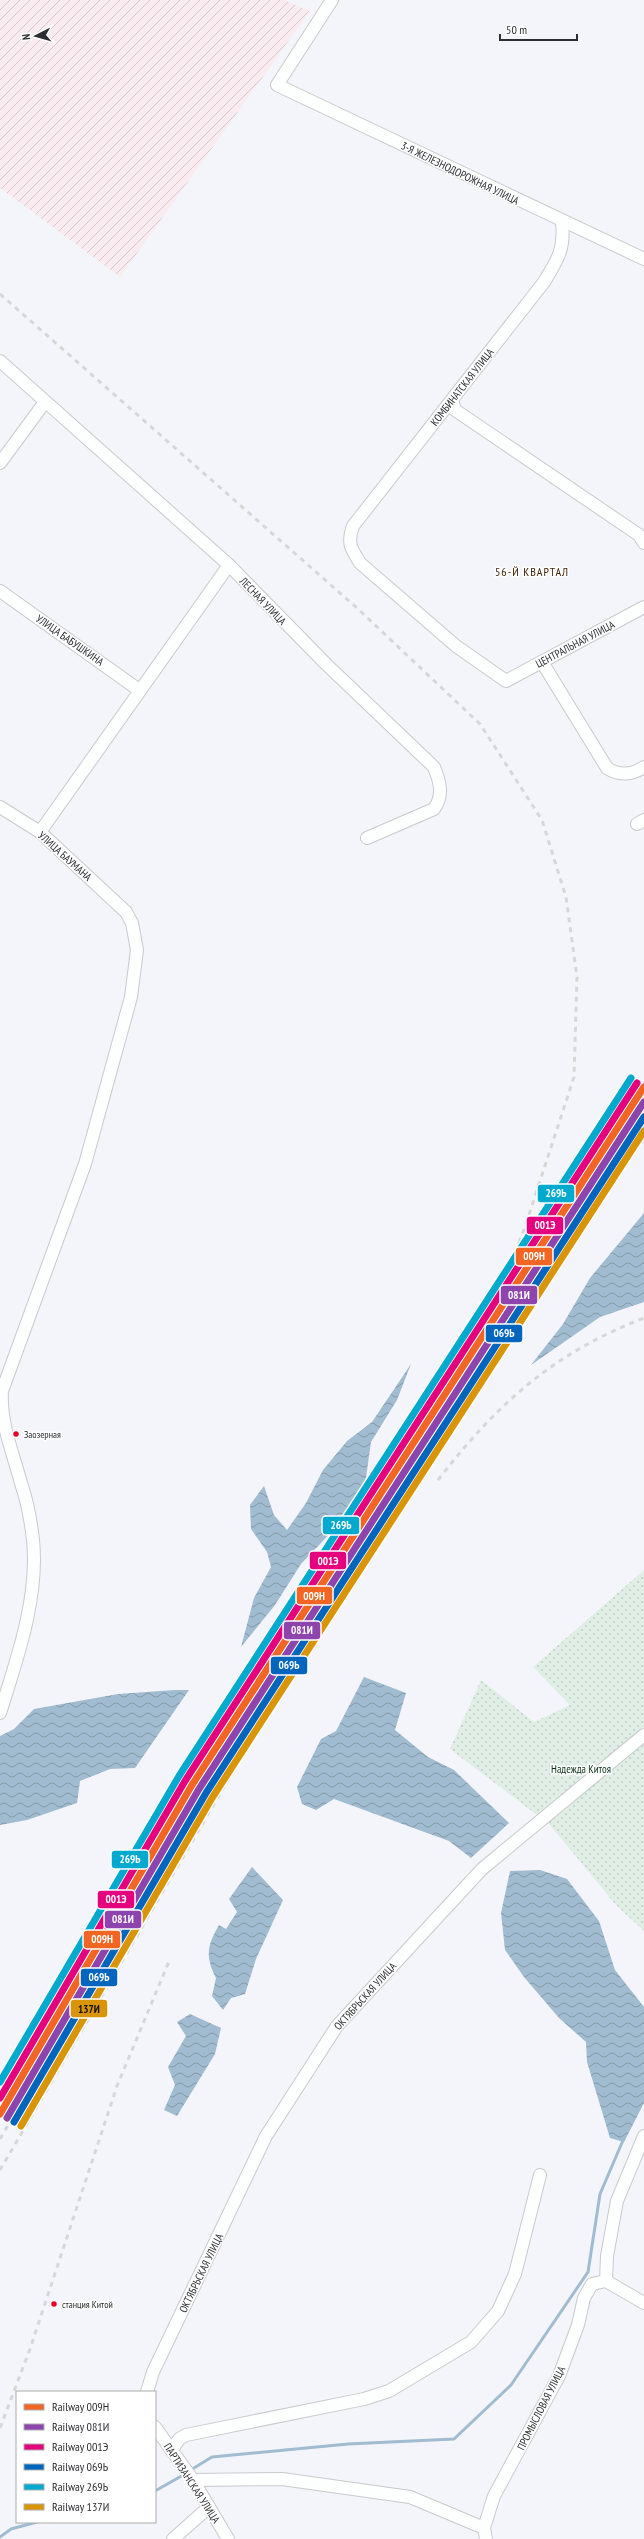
<svg xmlns="http://www.w3.org/2000/svg" width="644" height="2539" font-family="'PT Sans Narrow',sans-serif">
<style>
.industrial{fill:url(#industrial-furrows)}
.grass{fill:url(#grass-dots)}
.water{fill:url(#water-waves)}
.lines{fill:none;stroke-linecap:round;stroke-linejoin:round}
.stream{stroke:#a1bcd0;stroke-width:3}
.street-casing{stroke:#c8cacd;stroke-width:14}
.street{stroke:#fdfefe;stroke-width:12}
.rail{stroke:#d6d7d9;stroke-width:3;stroke-dasharray:5 5;stroke-linecap:butt}
.rail-1-casing{stroke:#fff;stroke-width:10}
.rail-2-casing{stroke:#fff;stroke-width:10}
.rail-3-casing{stroke:#fff;stroke-width:10}
.rail-4-casing{stroke:#fff;stroke-width:10}
.rail-5-casing{stroke:#fff;stroke-width:10}
.rail-6-casing{stroke:#fff;stroke-width:10}
.rail-1{stroke:#f26522;stroke-width:7}
.rail-2{stroke:#8e44ad;stroke-width:7}
.rail-3{stroke:#e5007d;stroke-width:7}
.rail-4{stroke:#0065bd;stroke-width:7}
.rail-5{stroke:#00a9ce;stroke-width:7}
.rail-6{stroke:#d99408;stroke-width:7}
.bus-dot{fill:#e4002b;stroke:#fff;stroke-width:1.5}
.labels{text-anchor:middle;dominant-baseline:central;stroke-width:3;stroke-linejoin:round;paint-order:stroke}
.bus-label{font-size:10px;fill:#2d2e32;stroke:#fff;text-anchor:start}
.street-label{font-size:11px;fill:#2d2e32;stroke:#fff}
.park-label{font-size:11px;fill:#0a3316;stroke:#fff}
.neighbourhood-label{font-size:12px;letter-spacing:1px;fill:#402306;stroke:#fff}
.line-badge{stroke:#fff;stroke-width:1.5}
.badge-label{font-size:11px;text-anchor:middle;font-weight:bold;fill:#fff}
.pale-badge-label{font-size:11px;text-anchor:middle;font-weight:bold;fill:#111}
</style>
<defs>
<pattern id="industrial-furrows" width="10" height="10" patternUnits="userSpaceOnUse"><rect width="10" height="10" fill="#f9ebef"/><path d="M-1 1l2-2M0 10L10 0M9 11l2-2" fill="none" stroke="#d6cacd"/></pattern>
<pattern id="grass-dots" width="8" height="8" patternUnits="userSpaceOnUse"><rect width="8" height="8" fill="#e0eee5"/><path d="M2 2h.1M6 6h.1" fill="none" stroke="#c0ccc5" stroke-width="1.8" stroke-linecap="round"/></pattern>
<pattern id="water-waves" width="16" height="10" patternUnits="userSpaceOnUse"><rect width="16" height="10" fill="#a1bcd0"/><path d="M0 5q4-4 8 0t8 0" fill="none" stroke="#8499a9"/></pattern>
</defs>
<rect width="100%" height="100%" fill="#f3f5fa"/>
<polygon class="industrial" points="0,0 284,0 310,11 120,277 0,188"/>
<polygon class="grass" points="644,1570 644,1931 616,1905 550,1825 450,1749 481,1680 534,1722 570,1705 533,1667"/>
<g class="water">
<polygon points="644,1213 644,1302 600,1317 531,1365 563,1324 590,1278"/>
<polygon points="411,1364 397,1400 371,1442 366,1478 340,1523 301,1564 275,1605 241,1647 254,1598 271,1567 267,1552 251,1529 250,1505 264,1486 274,1515 287,1530 306,1503 323,1470 347,1441 372,1422"/>
<polygon points="364,1677 406,1693 395,1730 428,1757 454,1770 509,1823 471,1858 449,1841 334,1799 316,1810 302,1804 297,1787 321,1739 336,1731"/>
<polygon points="175,1690 189,1690 135,1768 110,1769 80,1781 77,1803 27,1820 0,1825 0,1736 14,1729 34,1709 118,1694"/>
<path d="M252,1867l31,33 -27,59 -11,35 -14,4 -8,12 -11,-14 4,-18c-11,-22 -9,-32 3,-53l7,4 11,-17 -8,-13z"/>
<polygon points="540,1870 567,1879 599,1921 615,1970 644,2007 644,2103 624,2142 610,2138 587,2062 586,2042 559,2018 524,1977 505,1950 501,1913 510,1871"/>
<polygon points="190,2014 221,2028 215,2054 177,2116 164,2110 175,2085 168,2067 186,2036 177,2022"/>
</g>
<g class="lines">
<g class="stream">
<polyline points="189,2471 212,2457 348,2444 454,2439 511,2385 588,2272 600,2194 624,2138"/>
<polyline points="155,2491 185,2474"/>
<polyline points="0,2537 11,2529 37,2522"/>
</g>
<defs>
<g id="street">
<polyline points="332,0 277,85 644,259"/>
<path d="M562,222c3,27 -4,37 -18,60l-191,244c-6,18 -2,22 7,37l96,83 50,35 138,-74"/>
<path d="M0,361l229,204 97,99 108,103c6,15 10,28 0,42l-67,29"/>
<polyline points="452,400 455,410 639,535 644,543"/>
<polyline points="0,463 45,402"/>
<polyline points="0,591 139,690"/>
<path d="M542,662l65,106c12,8 25,7 37,-1"/>
<path d="M0,807l40,25 86,80 6,11 5,27 -6,47 -46,167 -83,227c-2,32 11,62 19,92 6,18 10,38 12,57 6,57 -16,119 -33,173"/>
<polyline points="637,824 644,820"/>
<polyline points="40,832 229,565"/>
<polyline points="606,2281 644,2303"/>
<polyline points="147,2392 153,2372 266,2136 337,2026 482,1869 644,1735"/>
<polyline points="155,2427 193,2480 228,2539"/>
<polyline points="172,2450 179,2439 186,2435 364,2399 389,2391 471,2342 498,2311 515,2274 540,2175"/>
<polyline points="193,2480 282,2479 410,2497 484,2528 486,2539"/>
<polyline points="484,2528 494,2496 559,2376 578,2325 584,2298 592,2284 606,2281 607,2256 617,2201 644,2136"/>
<polyline points="173,2539 209,2507"/>
</g>
</defs>
<use href="#street" class="street-casing"/>
<use href="#street" class="street"/>
<g class="rail">
<polyline points="0,294 357,608 480,724 542,820 566,897 577,977 574,1077 525,1227 489,1317 452,1385"/>
<path d="M438,1480c59,-76 115,-127 206,-162"/>
<polyline points="0,2139 204,1788 290,1649 644,1102"/>
<polyline points="0,2170 324,1616 446,1425"/>
<polyline points="0,2428 30,2349 117,2086 170,1959"/>
</g>
<defs>
<polyline id="rail-1" points="0,2114 192,1785 644,1087"/>
<polyline id="rail-2" points="7,2118 199,1789 644,1102"/>
<polyline id="rail-3" points="0,2098 185,1781 637,1083"/>
<polyline id="rail-4" points="14,2122 206,1793 644,1117"/>
<polyline id="rail-5" points="0,2082 179,1776 631,1078"/>
<polyline id="rail-6" points="21,2126 212,1798 644,1131"/>
</defs>
<use href="#rail-1" class="rail-1-casing"/>
<use href="#rail-2" class="rail-2-casing"/>
<use href="#rail-3" class="rail-3-casing"/>
<use href="#rail-4" class="rail-4-casing"/>
<use href="#rail-5" class="rail-5-casing"/>
<use href="#rail-6" class="rail-6-casing"/>
<use href="#rail-1" class="rail-1"/>
<use href="#rail-2" class="rail-2"/>
<use href="#rail-3" class="rail-3"/>
<use href="#rail-4" class="rail-4"/>
<use href="#rail-5" class="rail-5"/>
<use href="#rail-6" class="rail-6"/>
</g>
<g class="bus-dot">
<circle cx="16" cy="1434" r="3.5"/>
<circle cx="54" cy="2304" r="3.5"/>
</g>
<g class="labels">
<g class="bus-label">
<text x="24" y="1434">Заозерная</text>
<text x="62" y="2304">станция Китой</text>
</g>
<g class="street-label">
<text transform="translate(460 173) rotate(26)">3-Я ЖЕЛЕЗНОДОРОЖНАЯ УЛИЦА</text>
<text transform="translate(462 387) rotate(-52)">КОМБИНАТСКАЯ УЛИЦА</text>
<text transform="translate(263 601) rotate(46)">ЛЕСНАЯ УЛИЦА</text>
<text transform="translate(70 640) rotate(35)">УЛИЦА БАБУШКИНА</text>
<text transform="translate(575 644) rotate(-28)">ЦЕНТРАЛЬНАЯ УЛИЦА</text>
<text transform="translate(65 856) rotate(42)">УЛИЦА БАУМАНА</text>
<text transform="translate(365 1996) rotate(-48)">ОКТЯБРЬСКАЯ УЛИЦА</text>
<text transform="translate(201 2273) rotate(-64)">ОКТЯБРЬСКАЯ УЛИЦА</text>
<text transform="translate(541 2408) rotate(-63)">ПРОМЫСЛОВАЯ УЛИЦА</text>
<text transform="translate(192 2483) rotate(57)">ПАРТИЗАНСКАЯ УЛИЦА</text>
</g>
<g class="park-label">
<text x="581" y="1769">Надежда Китоя</text>
</g>
<g class="neighbourhood-label">
<text x="532" y="571">56-Й КВАРТАЛ</text>
</g>
</g>
<g class="line-badge">
<rect x="537" y="1184" width="38" height="19" rx="4" fill="#00a9ce"/>
<rect x="526" y="1216" width="38" height="19" rx="4" fill="#e5007d"/>
<rect x="515" y="1247" width="38" height="19" rx="4" fill="#f26522"/>
<rect x="500" y="1285" width="38" height="20" rx="4" fill="#8e44ad"/>
<rect x="485" y="1324" width="38" height="19" rx="4" fill="#0065bd"/>
<rect x="322" y="1516" width="38" height="19" rx="4" fill="#00a9ce"/>
<rect x="309" y="1551" width="38" height="19" rx="4" fill="#e5007d"/>
<rect x="296" y="1586" width="37" height="19" rx="4" fill="#f26522"/>
<rect x="283" y="1621" width="38" height="19" rx="4" fill="#8e44ad"/>
<rect x="270" y="1656" width="38" height="19" rx="4" fill="#0065bd"/>
<rect x="111" y="1850" width="38" height="19" rx="4" fill="#00a9ce"/>
<rect x="97" y="1890" width="38" height="19" rx="4" fill="#e5007d"/>
<rect x="104" y="1910" width="38" height="19" rx="4" fill="#8e44ad"/>
<rect x="83" y="1930" width="38" height="19" rx="4" fill="#f26522"/>
<rect x="80" y="1968" width="38" height="19" rx="4" fill="#0065bd"/>
<rect x="70" y="1999" width="38" height="19" rx="4" fill="#d99408"/>
</g>
<g class="badge-label">
<text x="556" y="1197">269Ь</text>
<text x="545" y="1229">001Э</text>
<text x="534" y="1260">009Н</text>
<text x="519" y="1299">081И</text>
<text x="504" y="1337">069Ь</text>
<text x="341" y="1529">269Ь</text>
<text x="328" y="1565">001Э</text>
<text x="314" y="1600">009Н</text>
<text x="302" y="1634">081И</text>
<text x="289" y="1669">069Ь</text>
<text x="130" y="1863">269Ь</text>
<text x="116" y="1903">001Э</text>
<text x="123" y="1923">081И</text>
<text x="102" y="1943">009Н</text>
<text x="99" y="1981">069Ь</text>
</g>
<g class="pale-badge-label">
<text x="89" y="2013">137И</text>
</g>
<rect x="16" y="2391" width="140" height="132" fill="#ffffff" stroke="#ababad"/>
<rect x="24" y="2404" width="20" height="6" fill="#f26522" stroke="#ababad"/>
<text x="52" y="2411" font-size="12" fill="#2d2e32">Railway 009Н</text>
<rect x="24" y="2424" width="20" height="6" fill="#8e44ad" stroke="#ababad"/>
<text x="52" y="2431" font-size="12" fill="#2d2e32">Railway 081И</text>
<rect x="24" y="2444" width="20" height="6" fill="#e5007d" stroke="#ababad"/>
<text x="52" y="2451" font-size="12" fill="#2d2e32">Railway 001Э</text>
<rect x="24" y="2464" width="20" height="6" fill="#0065bd" stroke="#ababad"/>
<text x="52" y="2471" font-size="12" fill="#2d2e32">Railway 069Ь</text>
<rect x="24" y="2484" width="20" height="6" fill="#00a9ce" stroke="#ababad"/>
<text x="52" y="2491" font-size="12" fill="#2d2e32">Railway 269Ь</text>
<rect x="24" y="2504" width="20" height="6" fill="#d99408" stroke="#ababad"/>
<text x="52" y="2511" font-size="12" fill="#2d2e32">Railway 137И</text>
<g transform="translate(36 36) rotate(264)" stroke="#ffffff" stroke-width="3" paint-order="stroke">
<path d="M0-3L7 15L0 10L-7 15Z" fill="#2d2e32"/>
<text y="-6" font-size="11" font-weight="bold" text-anchor="middle" fill="#2d2e32">N</text>
</g>
<path d="M500 34v6h77v-6" fill="none" stroke="#2d2e32" stroke-width="2"/>
<text x="506" y="34" font-size="12" fill="#2d2e32" stroke="#ffffff" stroke-width="3" paint-order="stroke">50 m</text>
</svg>
